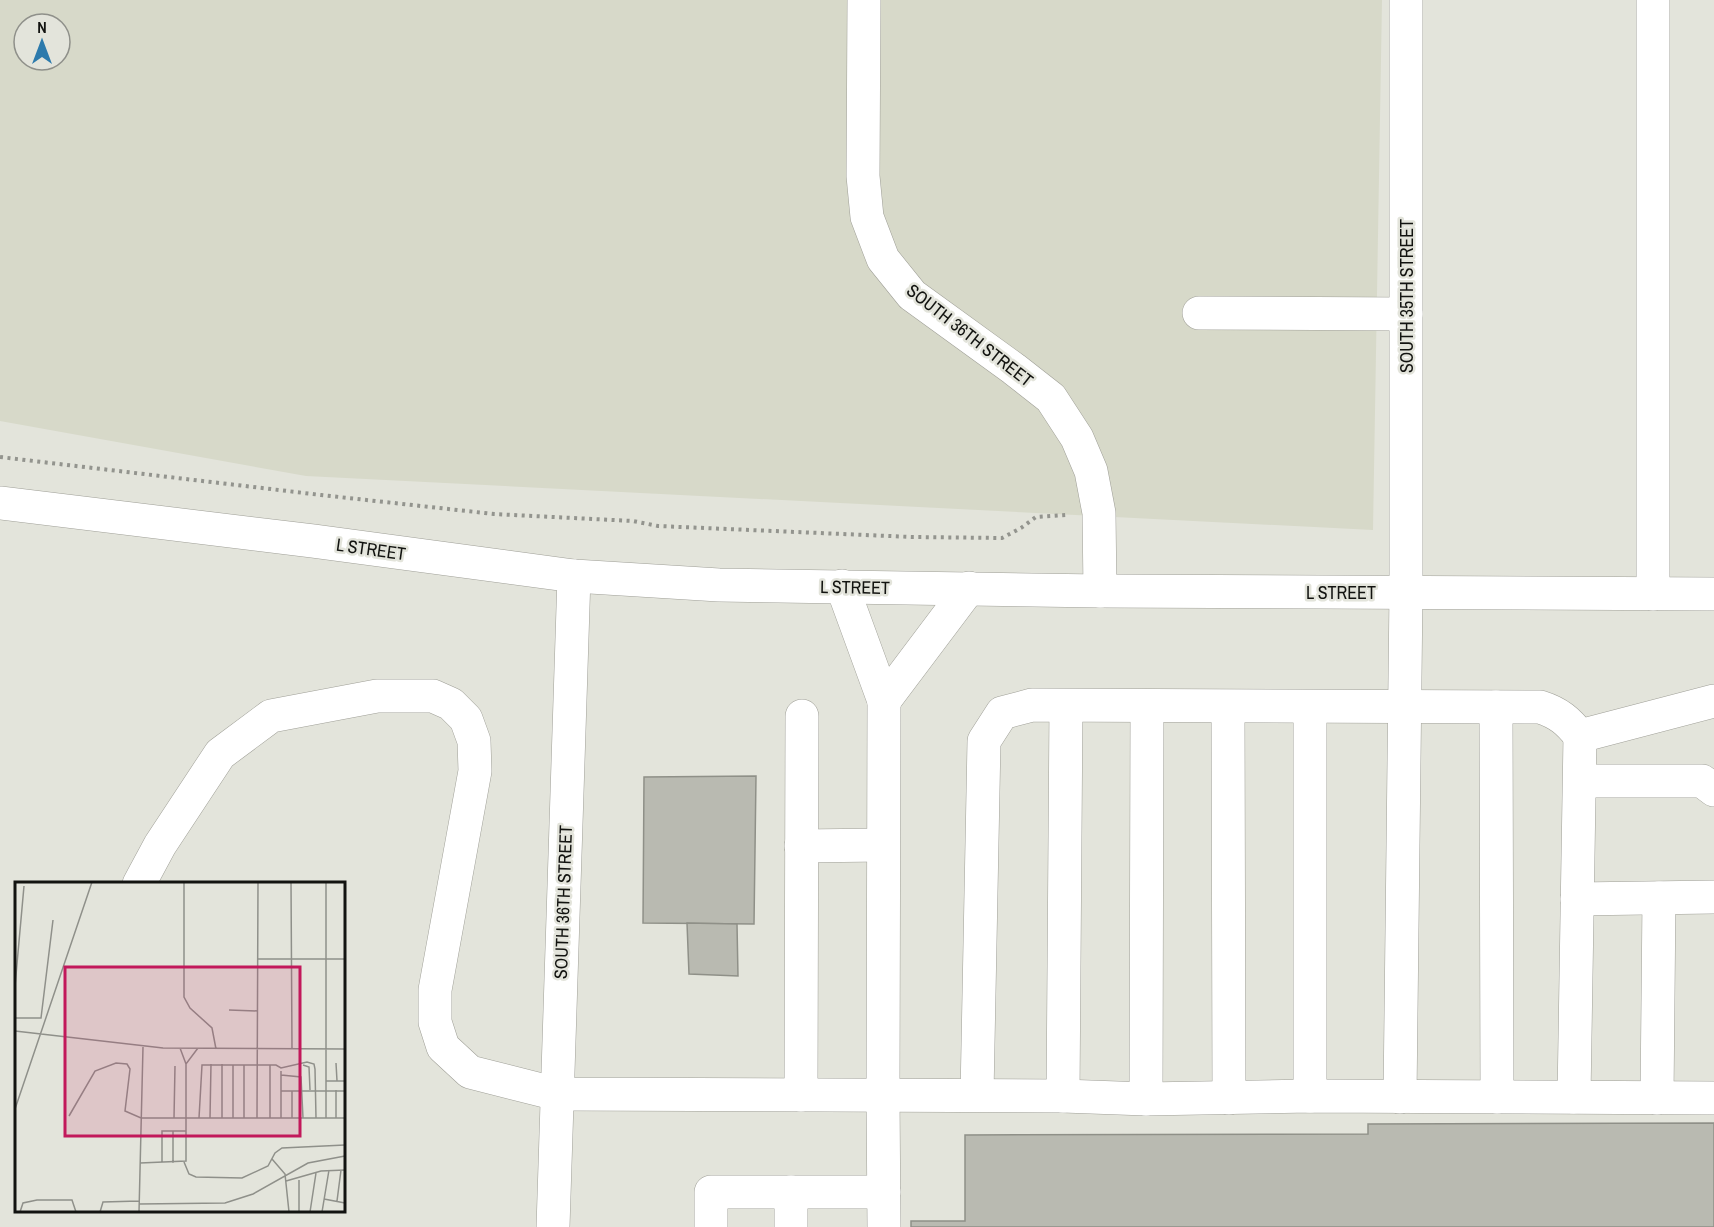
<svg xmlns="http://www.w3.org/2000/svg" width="1714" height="1227" font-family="'Archivo Narrow',sans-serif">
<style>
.built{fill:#d7d9c9;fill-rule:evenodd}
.building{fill:#b9bab1;stroke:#8f9088;stroke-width:1.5}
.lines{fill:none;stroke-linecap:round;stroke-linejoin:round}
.minor-casing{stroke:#9f9f97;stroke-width:34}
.major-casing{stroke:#9f9f97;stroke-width:34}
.path{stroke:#93948e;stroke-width:4;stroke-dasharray:3 4.5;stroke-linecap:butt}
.minor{stroke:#fff;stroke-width:33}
.major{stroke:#fff;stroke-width:33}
.labels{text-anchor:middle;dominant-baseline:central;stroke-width:5;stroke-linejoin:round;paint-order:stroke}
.street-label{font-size:18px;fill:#121310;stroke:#e3e4db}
.inset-road{fill:none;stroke:#8f908a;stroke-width:1.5}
.view{fill:#c2185b;fill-opacity:0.15;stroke:#c2185b;stroke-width:3}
.inset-edge{fill:none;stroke:#121310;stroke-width:3}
</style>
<rect width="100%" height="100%" fill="#e3e4db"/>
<path class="built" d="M0,0h1382l-9,530 -1067,-54 -306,-55zM24,24h36v36h-36z"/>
<g class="building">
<polygon points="756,776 754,924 643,923 644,777"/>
<polygon points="687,923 737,924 738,976 689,974"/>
<polygon points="1714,1123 1714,1227 911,1227 911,1221 965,1221 965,1135 1368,1134 1368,1124"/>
</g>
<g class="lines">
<defs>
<g id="minor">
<polyline points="864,0 863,176 867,217 883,259 912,295 1014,369 1051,398 1077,438 1091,471 1099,513 1100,591"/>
<polyline points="1653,0 1653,594"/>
<polyline points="1199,313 1406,314"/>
<polyline points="842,586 884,701 969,588"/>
<polyline points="884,701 883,1095 884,1227"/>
<polyline points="1228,707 1229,1098"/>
<polyline points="1310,707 1310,1096"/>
<polyline points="1496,707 1497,1097"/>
<polyline points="1580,781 1702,781 1714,790"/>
<polyline points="801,846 883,845"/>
<polyline points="139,884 160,845 220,754 271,716 377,696 433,696 451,704 466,719 474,741 475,771 435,990 435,1022 443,1047 470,1072 557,1094 1063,1096 1146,1099 1310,1096 1714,1098"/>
<polyline points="1577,899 1714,897"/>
<polyline points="801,1095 802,716"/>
<path d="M977,1095l7,-354 18,-28 30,-8 508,2c19,6 28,14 40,29l134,-35"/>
<polyline points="1063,1096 1066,706"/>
<polyline points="1400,1097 1406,593 1406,0"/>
<polyline points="1574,1097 1580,736"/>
<polyline points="1657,1098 1659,898"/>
<polyline points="1146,1099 1147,706"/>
<polyline points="791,1192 791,1227"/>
<polyline points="711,1227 711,1192 884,1192"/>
</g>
<g id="major">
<polyline points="0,503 313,541 574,576 719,585 1100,591 1714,594"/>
<polyline points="553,1227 574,576"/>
</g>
</defs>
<use href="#minor" class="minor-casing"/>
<use href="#major" class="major-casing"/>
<polyline class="path" points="0,457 321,495 494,514 633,521 658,526 912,537 1002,538 1021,528 1036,517 1066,515"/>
<use href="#minor" class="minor"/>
<use href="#major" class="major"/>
</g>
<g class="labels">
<g class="street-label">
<text transform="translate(1406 296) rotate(-90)">SOUTH 35TH STREET</text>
<text transform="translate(970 335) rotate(38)">SOUTH 36TH STREET</text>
<text transform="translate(371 549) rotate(8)">L STREET</text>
<text transform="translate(855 587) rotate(1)">L STREET</text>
<text x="1341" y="592">L STREET</text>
<text transform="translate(563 902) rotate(-88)">SOUTH 36TH STREET</text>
</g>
</g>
<g transform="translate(15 882)">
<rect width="330" height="330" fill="#e3e4db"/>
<path class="inset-road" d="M169,0v115l6,11 22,20 4,21M276,0l1,167M243,77h87M0,104l9,-100M214,128l29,1M0,136h26l12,-98M0,149l148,17 182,1M165,166l6,16 12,-16M321,181l1,18M218,183v53M229,183v53M255,183v53M288,183l6,2 1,23M266,193l20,2 2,41M311,199h19M321,208v28M266,209h64M0,227l77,-227M54,234l26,-45 21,-8 11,1 3,5 -5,42 16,7h204M159,236l1,-52M184,236l3,-53h74l5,3 26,-6 7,2 1,5 1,49M195,236l1,-54M207,236v-54M242,236l1,-236M266,236v-47M277,236v-27M311,236v-236M158,249v32M257,277l13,15 4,38M169,280l5,12 7,3 46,1 26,-12 7,-13 7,-5 63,-3M125,281l46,-2v-97M147,281v-32h24M284,298v32M271,299l35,-10 24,-1M309,317l21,4M322,319l4,-31M124,322l86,-1 28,-9 55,-31 37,-7M5,330l3,-9 14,-3h35l4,12M85,330l3,-10 36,-1M124,330l4,-165M295,330l6,-39M307,330l7,-42"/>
<path class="view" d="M50,85h235v169h-235z"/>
<rect width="330" height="330" class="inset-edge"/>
</g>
<g transform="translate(42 42)"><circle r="28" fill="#e3e4db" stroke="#8f908a" stroke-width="1.5"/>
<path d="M0-4.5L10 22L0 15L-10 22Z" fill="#2c7aac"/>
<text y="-9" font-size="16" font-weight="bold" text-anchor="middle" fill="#121310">N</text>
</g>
</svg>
